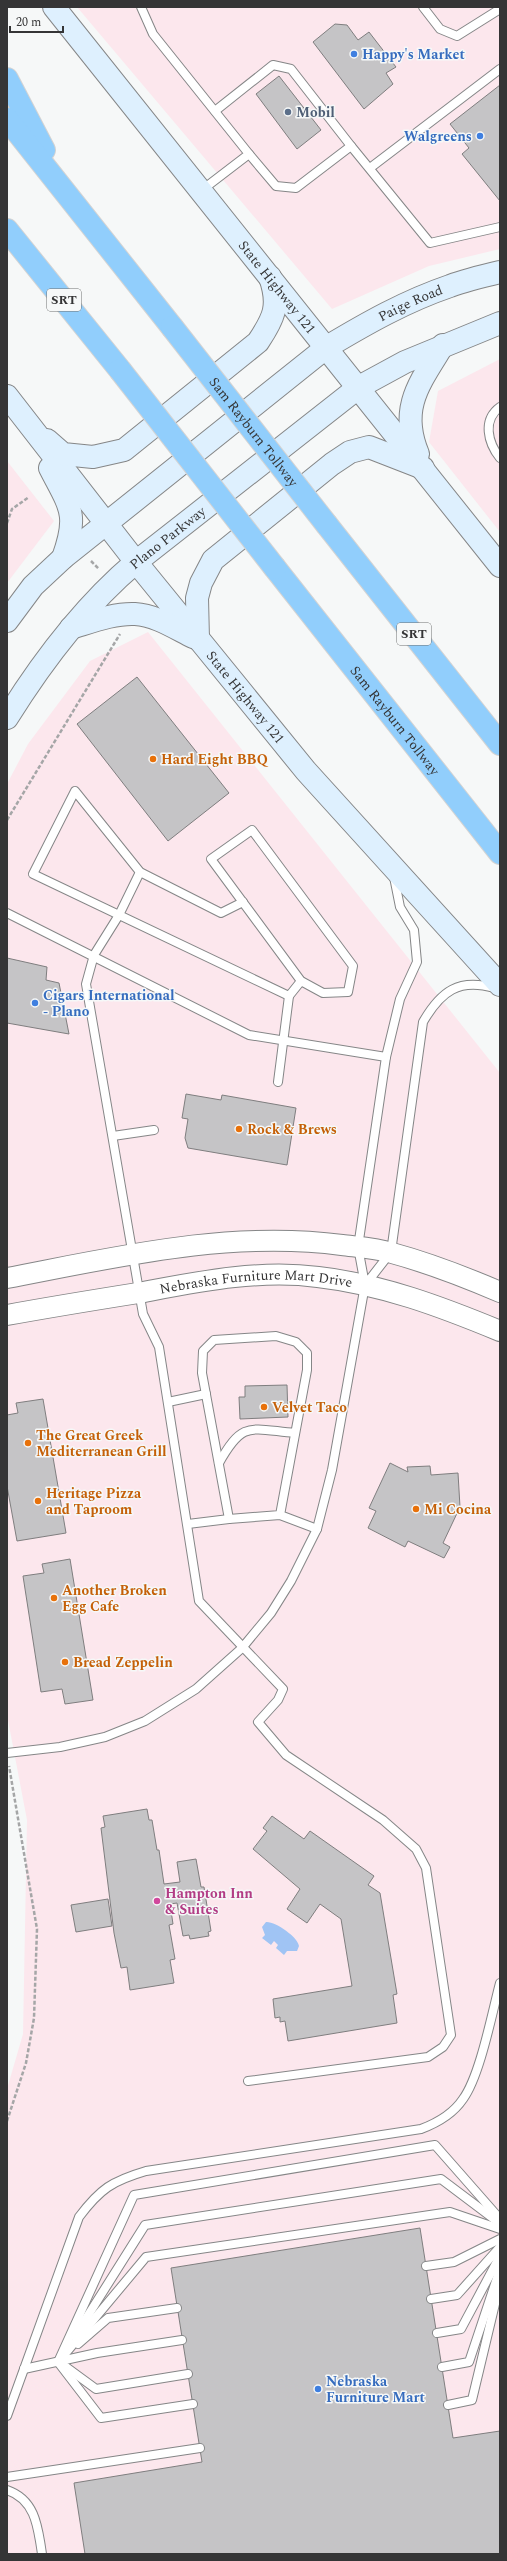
<svg xmlns="http://www.w3.org/2000/svg" width="507" height="2561" font-family="Spectral,serif">
<style>
.commercial{fill:#fce7ed}
.water{fill:#a0c4f4}
.building{fill:#c5c4c6;stroke:#7f7e7f}
.lines{fill:none;stroke-linecap:round;stroke-linejoin:round}
.service-casing{stroke:#858687;stroke-width:10}
.tertiary-casing{stroke:#858687;stroke-width:22}
.secondary-casing{stroke:#858687;stroke-width:24}
.motorway-casing{stroke:#d3d3d3;stroke-width:24}
.path{stroke:#a5a6a7;stroke-width:2.5;stroke-dasharray:4 2;stroke-linecap:butt}
.service{stroke:#fff;stroke-width:8}
.tertiary{stroke:#fff;stroke-width:20}
.secondary{stroke:#def0fe;stroke-width:22}
.motorway{stroke:#91cefc;stroke-width:22}
.motorway-bridge-casing{stroke:#d3d3d3;stroke-width:24;stroke-linecap:butt}
.motorway-bridge{stroke:#91cefc;stroke-width:22}
.shop-dot{fill:#3f7fe0;stroke:#f6f8f8;stroke-width:1.5}
.service-dot{fill:#5c6f8a;stroke:#f6f8f8;stroke-width:1.5}
.food-dot{fill:#e8710a;stroke:#f6f8f8;stroke-width:1.5}
.hotel-dot{fill:#d1479c;stroke:#f6f8f8;stroke-width:1.5}
.labels{text-anchor:middle;dominant-baseline:central;stroke-width:3;stroke-linejoin:round;paint-order:stroke}
.shield{fill:#f6f8f8;stroke:#6f7070;stroke-width:1}
.shield-label{font-size:13px;font-weight:bold;fill:#353536}
.shop-label{font-size:14px;font-weight:bold;fill:#366cbe;stroke:#f6f8f8;text-anchor:start}
.service-label{font-size:14px;font-weight:bold;fill:#4e5e75;stroke:#f6f8f8;text-anchor:start}
.street-label{font-size:14px;fill:#353536;stroke:#f6f8f8}
.food-label{font-size:14px;font-weight:bold;fill:#c56008;stroke:#f6f8f8;text-anchor:start}
.hotel-label{font-size:14px;font-weight:bold;fill:#b23c85;stroke:#f6f8f8;text-anchor:start}
</style>
<rect width="100%" height="100%" fill="#f6f8f8"/>
<g class="commercial">
<polygon points="77,7 500,7 500,249 429,266 332,309"/>
<polygon points="500,359 500,532 429,442 438,391"/>
<polygon points="7,461 54,521 7,583"/>
<polygon points="148,632 500,1073 500,2554 7,2554 7,2089 23,2034 27,1820 7,1715 7,784 28,744 90,661"/>
</g>
<path class="water" d="M266,1922c9,-1 32,15 33,24l-2,5h-10l-3,4 -8,-7 2,-3 -4,-4 -3,4 -9,-7 3,-3 -3,-8z"/>
<g class="building">
<polygon points="335,24 347,25 358,40 369,32 396,67 386,73 393,84 364,109 313,42"/>
<polygon points="279,76 321,130 297,149 256,94"/>
<polygon points="500,85 500,201 462,154 469,148 450,124"/>
<polygon points="137,677 229,793 168,841 77,724"/>
<polygon points="7,958 47,967 46,980 59,983 69,1034 7,1023"/>
<polygon points="186,1094 221,1100 222,1095 296,1108 287,1165 188,1148 185,1138 188,1119 182,1118"/>
<polygon points="287,1385 288,1417 240,1419 239,1397 245,1397 245,1386"/>
<polygon points="43,1399 66,1533 17,1541 7,1486 7,1415 18,1413 16,1403"/>
<polygon points="390,1463 408,1472 407,1467 430,1466 431,1475 458,1473 460,1507 443,1543 450,1547 444,1558 408,1541 405,1547 368,1528 376,1511 369,1508"/>
<polygon points="70,1559 93,1700 65,1704 62,1689 41,1692 23,1576 44,1573 42,1564"/>
<polygon points="147,1809 149,1820 152,1820 157,1850 159,1850 164,1884 180,1882 177,1862 196,1859 201,1887 204,1887 211,1931 208,1932 209,1936 190,1939 189,1935 183,1936 177,1903 170,1904 173,1924 169,1925 175,1959 170,1960 174,1983 130,1990 127,1967 121,1968 114,1933 101,1828 105,1827 103,1816"/>
<polygon points="272,1816 304,1839 310,1831 374,1876 368,1885 380,1893 397,1994 393,1995 397,2023 288,2041 285,2021 280,2022 280,2017 275,2018 273,1999 352,1986 341,1919 320,1904 307,1923 287,1909 300,1889 253,1849 267,1831 263,1828"/>
<polygon points="108,1899 112,1926 76,1932 71,1905"/>
<polygon points="420,2228 453,2438 500,2431 500,2554 85,2554 74,2483 202,2462 171,2268"/>
</g>
<g class="lines">
<defs>
<g id="service">
<polyline points="141,7 153,34 249,154 202,190"/>
<polyline points="423,7 440,29 457,36 500,9"/>
<polyline points="215,111 273,65 291,69 351,146"/>
<polyline points="249,154 276,186 296,188 351,146 430,243 500,227"/>
<polyline points="370,168 500,69"/>
<path d="M500,407c-18,13 -12,36 0,51"/>
<polygon points="252,830 353,966 348,992 323,993 301,981 211,859"/>
<polyline points="140,872 119,915 94,955 86,984 143,1314 159,1347 199,1601 283,1689 278,1700 258,1722 286,1755 383,1820 416,1849 426,1868 451,2035 443,2047 428,2057 248,2081"/>
<polyline points="243,902 221,913 140,872 75,791 33,874 289,996 301,981"/>
<polyline points="7,913 249,1035 386,1057"/>
<polyline points="278,1082 289,996"/>
<polyline points="113,1136 154,1130"/>
<path d="M366,1284l25,-32 32,-230c18,-31 36,-44 71,-34"/>
<polyline points="168,1402 206,1394"/>
<path d="M219,1463c24,-43 31,-34 76,-30"/>
<polyline points="280,1515 229,1519 202,1373 203,1351 214,1340 276,1336 296,1342 307,1353 307,1370 280,1515 317,1529"/>
<polyline points="188,1524 229,1519"/>
<polyline points="7,1753 60,1747 105,1737 145,1721 196,1689 242,1648 271,1613 291,1581 317,1529 332,1470 365,1285 358,1247 386,1057 400,999 417,962 414,930 400,907 394,877"/>
<polyline points="426,2266 454,2262 500,2239"/>
<polyline points="431,2299 457,2295 500,2247"/>
<polyline points="437,2333 461,2329 500,2256"/>
<polyline points="75,2336 145,2225 441,2179 498,2222"/>
<polyline points="78,2344 108,2318 177,2308"/>
<polyline points="65,2354 146,2257 450,2212 500,2229"/>
<polyline points="58,2362 134,2195 435,2145 500,2219"/>
<polyline points="58,2362 101,2418 193,2404"/>
<polyline points="66,2367 96,2389 188,2374"/>
<polyline points="442,2367 469,2362 500,2269"/>
<polyline points="24,2369 97,2353 182,2340"/>
<polyline points="448,2405 472,2400 500,2283"/>
<path d="M7,2416l72,-199c21,-28 33,-36 67,-46l275,-42c16,-6 32,-15 42,-30 17,-23 29,-86 37,-116"/>
<polyline points="7,2477 200,2448"/>
<path d="M7,2490c29,10 31,38 35,64"/>
</g>
<g id="tertiary">
<path d="M7,1278c110,-21 222,-48 335,-33 16,2 34,3 50,8 37,10 73,24 108,39"/>
<path id="s1" d="M7,1315c44,-8 87,-15 131,-22 59,-11 120,-24 180,-16 63,7 124,30 182,54"/>
</g>
<g id="secondary">
<path id="s2" d="M54,7l446,559"/>
<path id="s3" d="M7,396l129,166 170,209 194,214"/>
<path d="M47,440l16,14 30,3 31,-7 134,-108c16,-24 22,-36 12,-65"/>
<path d="M418,454c-19,-46 1,-70 25,-109"/>
<path d="M50,468c20,39 29,46 13,90"/>
<path id="s4" d="M7,621l26,-35 30,-28 264,-211c40,-24 79,-46 123,-61 16,-6 33,-10 50,-14"/>
<path d="M71,628c20,-6 43,-15 64,-14 20,1 40,14 58,23"/>
<polyline points="198,639 197,598 201,583 213,560 332,464 350,452 369,447 423,468"/>
<path id="s5" d="M7,718c36,-58 77,-112 129,-156l223,-175 46,-25 95,-39"/>
</g>
<g id="motorway">
<polyline points="7,79 44,150"/>
<polyline points="7,119 172,327"/>
<polyline points="7,230 120,370"/>
<polyline points="327,525 500,744"/>
<path id="s6" d="M275,568l225,285"/>
</g>
</defs>
<use href="#service" class="service-casing"/>
<use href="#tertiary" class="tertiary-casing"/>
<use href="#secondary" class="secondary-casing"/>
<use href="#motorway" class="motorway-casing"/>
<g class="path">
<polyline points="7,523 12,509 29,497"/>
<polyline points="91,561 99,569"/>
<polyline points="7,820 120,634"/>
<polyline points="7,2121 26,2063 34,2018 37,1929 9,1766"/>
</g>
<use href="#service" class="service"/>
<use href="#tertiary" class="tertiary"/>
<use href="#secondary" class="secondary"/>
<use href="#motorway" class="motorway"/>
<defs>
<g id="motorway-bridge">
<path id="s7" d="M172,327l155,198"/>
<polyline points="120,370 275,568"/>
</g>
</defs>
<use href="#motorway-bridge" class="motorway-bridge-casing"/>
<use href="#motorway-bridge" class="motorway-bridge"/>
</g>
<g class="shop-dot">
<circle cx="354" cy="54" r="4"/>
<circle cx="480" cy="136" r="4"/>
<circle cx="35" cy="1003" r="4"/>
<circle cx="318" cy="2389" r="4"/>
</g>
<circle class="service-dot" cx="288" cy="112" r="4"/>
<g class="food-dot">
<circle cx="153" cy="759" r="4"/>
<circle cx="239" cy="1129" r="4"/>
<circle cx="264" cy="1407" r="4"/>
<circle cx="28" cy="1443" r="4"/>
<circle cx="38" cy="1501" r="4"/>
<circle cx="416" cy="1509" r="4"/>
<circle cx="54" cy="1598" r="4"/>
<circle cx="65" cy="1662" r="4"/>
</g>
<circle class="hotel-dot" cx="157" cy="1901" r="4"/>
<g class="labels">
<g class="shield">
<rect x="47" y="289" width="34" height="22" rx="3"/>
<rect x="397" y="623" width="34" height="22" rx="3"/>
</g>
<g class="shield-label">
<text x="64" y="300">SRT</text>
<text x="414" y="634">SRT</text>
</g>
<g class="shop-label">
<text x="362" y="54">Happy's Market</text>
<text x="472" y="136" text-anchor="end">Walgreens</text>
<text x="43" y="995">Cigars International<tspan x="43" dy="16">- Plano</tspan></text>
<text x="326" y="2381">Nebraska<tspan x="326" dy="16">Furniture Mart</tspan></text>
</g>
<g class="service-label">
<text x="296" y="112">Mobil</text>
</g>
<g class="street-label">
<text stroke="none"><textPath href="#s2" startOffset="358">State Highway 121</textPath></text>
<text stroke="none"><textPath href="#s4" startOffset="517">Paige Road</textPath></text>
<text stroke="none"><textPath href="#s7" startOffset="133">Sam Rayburn Tollway</textPath></text>
<text stroke="none"><textPath href="#s5" startOffset="243">Plano Parkway</textPath></text>
<text stroke="none"><textPath href="#s3" startOffset="384">State Highway 121</textPath></text>
<text stroke="none"><textPath href="#s6" startOffset="194">Sam Rayburn Tollway</textPath></text>
<text stroke="none"><textPath href="#s1" startOffset="252">Nebraska Furniture Mart Drive</textPath></text>
</g>
<g class="food-label">
<text x="161" y="759">Hard Eight BBQ</text>
<text x="247" y="1129">Rock &amp; Brews</text>
<text x="272" y="1407">Velvet Taco</text>
<text x="36" y="1435">The Great Greek<tspan x="36" dy="16">Mediterranean Grill</tspan></text>
<text x="46" y="1493">Heritage Pizza<tspan x="46" dy="16">and Taproom</tspan></text>
<text x="424" y="1509">Mi Cocina</text>
<text x="62" y="1590">Another Broken<tspan x="62" dy="16">Egg Cafe</tspan></text>
<text x="73" y="1662">Bread Zeppelin</text>
</g>
<g class="hotel-label">
<text x="165" y="1893">Hampton Inn<tspan x="165" dy="16">&amp; Suites</tspan></text>
</g>
</g>
<rect width="507" height="2561" fill="none" stroke="#353536" stroke-width="16"/>
<path d="M10 26v6h53v-6" fill="none" stroke="#353536" stroke-width="2"/>
<text x="16" y="26" font-size="12" fill="#353536" stroke="#f6f8f8" stroke-width="3" paint-order="stroke">20 m</text>
</svg>
